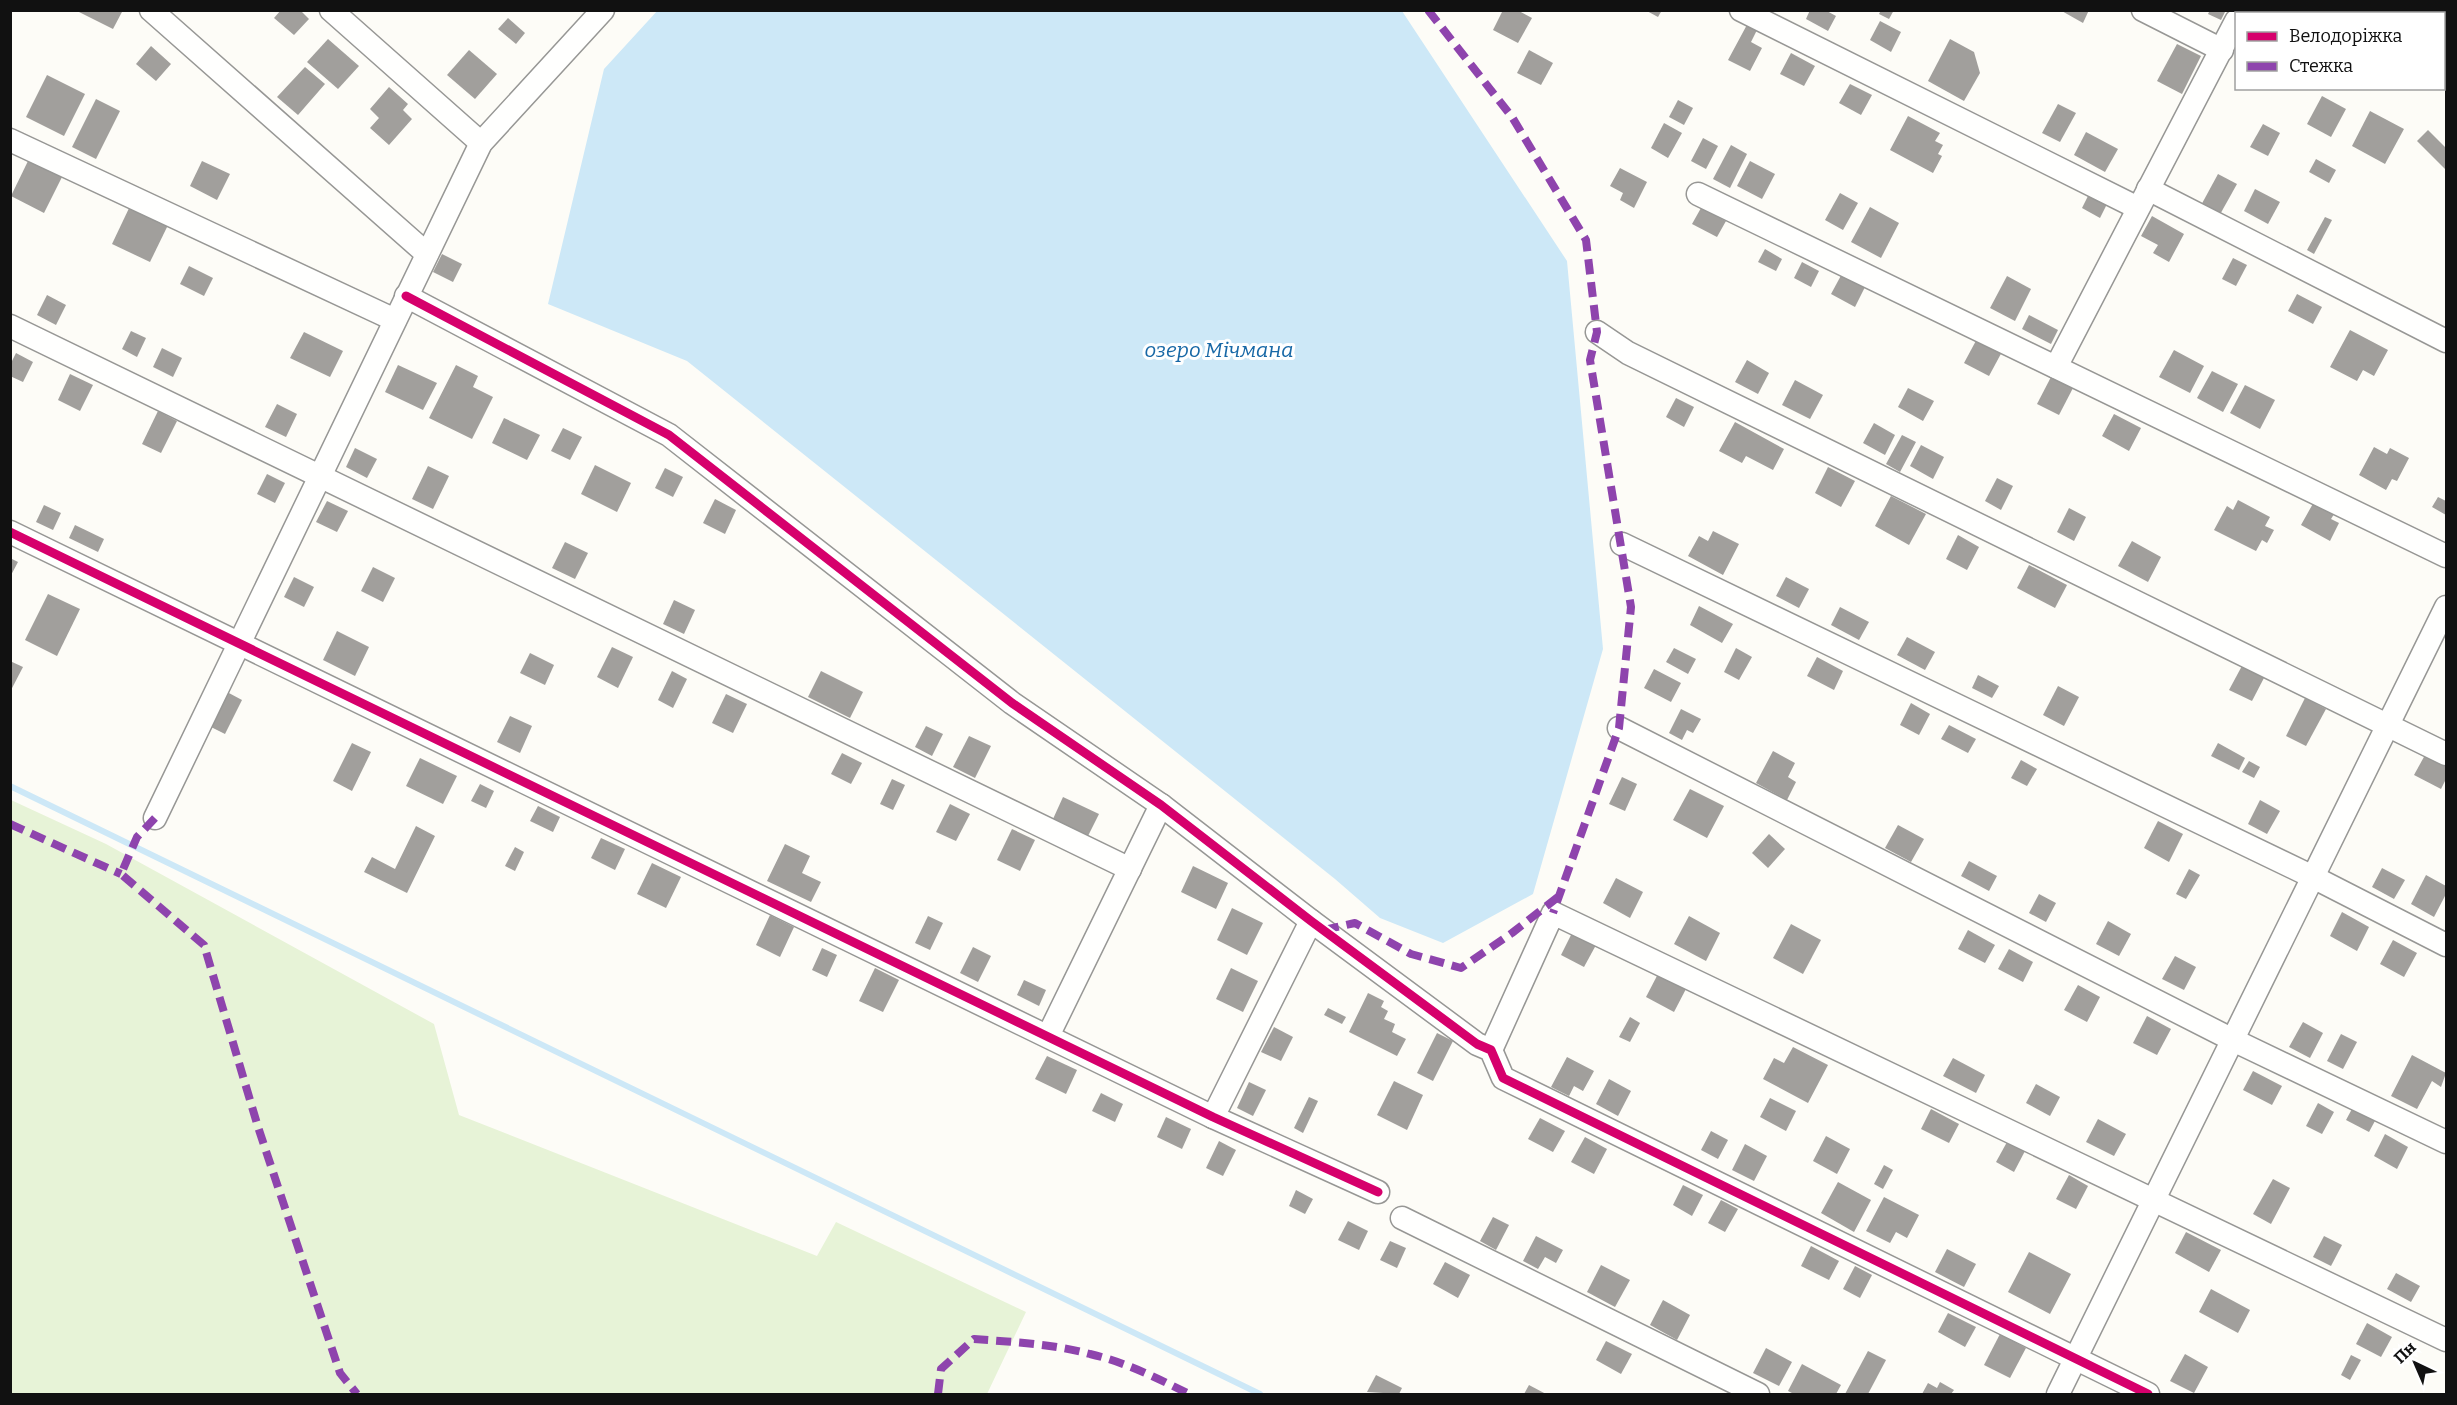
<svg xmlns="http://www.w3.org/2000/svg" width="2457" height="1405" font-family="Bitter,serif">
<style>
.green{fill:#e7f3d7}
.water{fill:#cde8f7}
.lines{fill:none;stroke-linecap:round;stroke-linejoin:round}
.stream{stroke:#cde8f7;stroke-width:6}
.building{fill:#a19f9c}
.street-casing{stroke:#979795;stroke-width:25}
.street{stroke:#fffffe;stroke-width:22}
.quiet{stroke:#8e44ad;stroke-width:8;stroke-dasharray:15 8;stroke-linecap:butt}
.cycleway-casing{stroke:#fff;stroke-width:13}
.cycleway{stroke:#d6006c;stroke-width:9}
.labels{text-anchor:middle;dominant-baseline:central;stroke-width:6;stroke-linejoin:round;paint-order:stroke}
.water-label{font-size:21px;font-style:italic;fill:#1768a6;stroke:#fff}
</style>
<rect width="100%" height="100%" fill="#fdfcf7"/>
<polygon class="green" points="11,800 106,844 434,1024 459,1115 817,1256 836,1222 1026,1312 987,1394 11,1394"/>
<polygon class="water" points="658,10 1402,11 1567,261 1603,649 1533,894 1443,943 1380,918 1335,879 687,361 548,304 604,69"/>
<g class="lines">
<polyline class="stream" points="10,786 1260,1394"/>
</g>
<g class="building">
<polygon points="75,10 123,10 113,29"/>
<polygon points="281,10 300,10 309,19 294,35 274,18"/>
<polygon points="1503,10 1517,10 1532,18 1518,43 1493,30"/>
<polygon points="1645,10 1662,10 1658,17"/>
<polygon points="1810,10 1825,10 1836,16 1828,31 1806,19"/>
<polygon points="1881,10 1894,10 1889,19 1879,14"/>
<polygon points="2060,10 2089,10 2083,23"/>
<polygon points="2210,10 2226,10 2221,20 2208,14"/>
<polygon points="508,18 525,33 516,44 498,29"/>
<polygon points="1749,21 1759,26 1751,42 1762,48 1750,71 1728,60"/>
<polygon points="1880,21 1901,32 1891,52 1870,40"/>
<polygon points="328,39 359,66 338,89 307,62"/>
<polygon points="1950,39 1974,52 1980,73 1964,101 1928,81"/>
<polygon points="2177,44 2201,56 2182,94 2157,81"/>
<polygon points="151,46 171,64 156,81 136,64"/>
<polygon points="469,50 497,74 475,99 447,75"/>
<polygon points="1529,50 1553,63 1541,85 1517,73"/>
<polygon points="1791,53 1815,66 1804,86 1780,74"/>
<polygon points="305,67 325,84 298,115 277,97"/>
<polygon points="47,75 85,94 64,136 26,117"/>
<polygon points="1850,84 1872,95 1861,115 1839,103"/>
<polygon points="389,87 408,104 403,110 412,119 389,145 370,128 379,118 370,109"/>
<polygon points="2322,96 2346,109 2331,137 2307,124"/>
<polygon points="96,99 120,111 96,159 72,147"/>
<polygon points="1678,100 1693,108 1684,125 1669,117"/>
<polygon points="2058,104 2076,113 2060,142 2042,133"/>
<polygon points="2370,111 2404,129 2385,164 2352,146"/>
<polygon points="1908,116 1940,133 1935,141 1943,145 1938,154 1942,156 1933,173 1890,150"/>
<polygon points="1664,123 1682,133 1668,158 1651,148"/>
<polygon points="2263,124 2280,133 2268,156 2250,147"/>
<polygon points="2428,130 2446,148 2446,170 2417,141"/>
<polygon points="2086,132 2118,149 2105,172 2074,155"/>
<polygon points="1703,138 1718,146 1706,169 1691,161"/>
<polygon points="1731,145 1747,154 1730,188 1713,179"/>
<polygon points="2316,159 2336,170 2329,183 2309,172"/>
<polygon points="28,161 62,177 44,213 11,196"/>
<polygon points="202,161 230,174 217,200 190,186"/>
<polygon points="1750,161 1775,174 1762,199 1737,186"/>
<polygon points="1620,168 1647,182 1634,208 1620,200 1623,193 1610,186"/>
<polygon points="2218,174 2237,184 2218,218 2199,209"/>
<polygon points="2255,189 2280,202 2268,224 2244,211"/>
<polygon points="2090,192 2108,202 2100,218 2082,208"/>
<polygon points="1840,193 1858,203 1843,230 1825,220"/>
<polygon points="131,204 169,223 150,262 112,244"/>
<polygon points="1870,207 1899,223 1881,258 1851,242"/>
<polygon points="1701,208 1726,221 1717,237 1692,224"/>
<polygon points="2152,216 2184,234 2169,262 2153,253 2158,245 2141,236"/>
<polygon points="2325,217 2332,220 2314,254 2307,250"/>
<polygon points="1765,249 1782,259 1776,271 1758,262"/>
<polygon points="442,254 462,264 453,282 433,272"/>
<polygon points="2233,258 2247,265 2236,286 2222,279"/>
<polygon points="1802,262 1819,271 1811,287 1794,278"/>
<polygon points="189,266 213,278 204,296 180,284"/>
<polygon points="1844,270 1867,283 1855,307 1831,294"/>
<polygon points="2007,276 2031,289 2015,321 1990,308"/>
<polygon points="2297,294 2322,307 2313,324 2288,311"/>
<polygon points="47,295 66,305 56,325 37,315"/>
<polygon points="2029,315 2058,330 2051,344 2022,329"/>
<polygon points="2350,330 2388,350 2374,376 2363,370 2357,381 2330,367"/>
<polygon points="131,331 146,338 137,357 122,349"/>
<polygon points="304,332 343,351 330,377 290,358"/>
<polygon points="1978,337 2003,350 1989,376 1964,363"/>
<polygon points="162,348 182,358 173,377 153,367"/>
<polygon points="2174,350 2204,366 2190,393 2159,377"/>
<polygon points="16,353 33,362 23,382 10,376 10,365"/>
<polygon points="1747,360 1769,373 1758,394 1735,382"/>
<polygon points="398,365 437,383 423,410 385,392"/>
<polygon points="456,365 478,376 473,387 493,397 472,439 429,418"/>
<polygon points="2212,371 2238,384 2223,412 2197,398"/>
<polygon points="70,374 93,385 80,411 58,400"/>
<polygon points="2051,377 2073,388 2059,415 2037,404"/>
<polygon points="1795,380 1823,395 1810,419 1782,405"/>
<polygon points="2245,385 2275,400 2260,429 2230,413"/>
<polygon points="1908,388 1934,401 1923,421 1898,407"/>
<polygon points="1676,398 1694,407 1684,427 1666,417"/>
<polygon points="277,404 297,414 286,437 265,427"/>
<polygon points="158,411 177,421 161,453 142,444"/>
<polygon points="2114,414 2141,428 2129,451 2102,436"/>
<polygon points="504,418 540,435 527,460 492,443"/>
<polygon points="1735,422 1784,449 1773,470 1746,456 1742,463 1719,451"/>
<polygon points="1874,423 1895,435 1885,455 1863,443"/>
<polygon points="563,428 582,437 570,460 551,451"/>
<polygon points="1902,435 1916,442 1900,472 1886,464"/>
<polygon points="1921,445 1944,457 1933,479 1910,466"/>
<polygon points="2374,447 2387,454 2390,448 2409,458 2397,481 2392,479 2386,490 2359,475"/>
<polygon points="355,448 377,459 367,478 346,467"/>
<polygon points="595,465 631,483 617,512 581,494"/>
<polygon points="428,466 449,476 433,509 412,499"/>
<polygon points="1828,467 1855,481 1841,507 1815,493"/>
<polygon points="665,468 683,477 673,497 655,488"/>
<polygon points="267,474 285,483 275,503 257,494"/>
<polygon points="1997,478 2013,486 2001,510 1985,501"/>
<polygon points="1891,496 1926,514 1909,545 1875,526"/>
<polygon points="2438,497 2446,501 2446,515 2432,507"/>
<polygon points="715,499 736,510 725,534 703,523"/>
<polygon points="2238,500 2270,517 2265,526 2274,530 2267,543 2262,540 2256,551 2214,530 2227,506 2233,510"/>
<polygon points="2315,500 2336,511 2331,519 2339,523 2330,541 2301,525"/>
<polygon points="327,501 348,511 337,532 316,522"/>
<polygon points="44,505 61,513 53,530 36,522"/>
<polygon points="2069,508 2086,517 2074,541 2057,532"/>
<polygon points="75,525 104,539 98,552 69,538"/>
<polygon points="1713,531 1739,544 1723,575 1688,556 1699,536 1708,541"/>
<polygon points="1958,535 1979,547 1967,570 1946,559"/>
<polygon points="2132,541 2161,557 2148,582 2118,566"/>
<polygon points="565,542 588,553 575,579 552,568"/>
<polygon points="10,558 18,562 10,577"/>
<polygon points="2029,565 2067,585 2055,608 2017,588"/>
<polygon points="373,567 395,578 383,602 361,591"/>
<polygon points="294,577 314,587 304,607 284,597"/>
<polygon points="1786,577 1809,589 1799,608 1776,596"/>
<polygon points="48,594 80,609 57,656 25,640"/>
<polygon points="674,600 695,610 684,634 663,624"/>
<polygon points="1699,606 1733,624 1722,643 1690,625"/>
<polygon points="1840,607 1869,622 1859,640 1831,625"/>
<polygon points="337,631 369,647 355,676 323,660"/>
<polygon points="1907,637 1935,652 1925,670 1897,655"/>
<polygon points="612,647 633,657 618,688 597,677"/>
<polygon points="1674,648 1696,659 1688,674 1666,662"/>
<polygon points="1736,648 1752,657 1739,680 1724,672"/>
<polygon points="530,653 554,665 545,685 520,673"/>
<polygon points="1817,657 1843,671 1834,690 1807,676"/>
<polygon points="10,661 23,667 10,692"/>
<polygon points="2243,664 2265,676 2252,701 2229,690"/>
<polygon points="1654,669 1681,683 1671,702 1644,688"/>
<polygon points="672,671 687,679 673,708 658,700"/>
<polygon points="821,671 863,692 850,718 808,697"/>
<polygon points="1978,675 1999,686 1992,698 1972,688"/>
<polygon points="2058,686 2079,697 2064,726 2043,715"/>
<polygon points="227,692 242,700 225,734 211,727"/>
<polygon points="726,694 747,704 733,733 712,723"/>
<polygon points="2305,698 2326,709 2306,746 2286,736"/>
<polygon points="1911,703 1930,714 1919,735 1900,725"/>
<polygon points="1681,709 1701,719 1693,733 1687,730 1682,740 1669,733"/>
<polygon points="510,716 532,726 520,753 497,742"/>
<polygon points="1949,725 1976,739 1968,753 1941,739"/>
<polygon points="926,726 943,734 932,756 915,747"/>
<polygon points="969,736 991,746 975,778 953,767"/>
<polygon points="352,743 371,752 352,791 333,781"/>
<polygon points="2218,743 2245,758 2239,770 2211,756"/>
<polygon points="1773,751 1795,763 1788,777 1796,782 1787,800 1756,783"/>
<polygon points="842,753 862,763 851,784 831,774"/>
<polygon points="2425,755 2446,766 2446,779 2441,789 2414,775"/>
<polygon points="420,758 457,776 443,804 406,786"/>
<polygon points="2021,760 2037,769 2027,786 2011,778"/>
<polygon points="2249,761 2260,767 2254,778 2242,772"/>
<polygon points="1622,777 1637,784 1625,811 1609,804"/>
<polygon points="892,779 905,785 893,810 880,804"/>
<polygon points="480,784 494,791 486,808 471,801"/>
<polygon points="1690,789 1724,806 1707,838 1673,820"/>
<polygon points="1063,797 1099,814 1088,836 1053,819"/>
<polygon points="2260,800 2280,811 2267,834 2248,824"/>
<polygon points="950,804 970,814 956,841 936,832"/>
<polygon points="538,806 560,817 553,832 530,821"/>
<polygon points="2158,821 2183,834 2169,862 2144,848"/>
<polygon points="1898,825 1924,839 1911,862 1885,848"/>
<polygon points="416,826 435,836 407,893 364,872 372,857 395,869"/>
<polygon points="1012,829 1035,840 1020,871 997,860"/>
<polygon points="1769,834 1785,849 1768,868 1752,853"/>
<polygon points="601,838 625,849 615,870 591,858"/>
<polygon points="785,844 810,856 802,873 821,882 811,902 767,881"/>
<polygon points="515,847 524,852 515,871 505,866"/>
<polygon points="1969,861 1997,876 1989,891 1961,876"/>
<polygon points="652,863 681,877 666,908 637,894"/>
<polygon points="1193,866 1228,883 1216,909 1181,892"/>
<polygon points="2382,868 2405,880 2394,899 2372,887"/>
<polygon points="2189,869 2200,875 2186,899 2176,894"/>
<polygon points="2426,875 2446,886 2446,894 2434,917 2411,904"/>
<polygon points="1616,878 1643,892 1630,918 1603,903"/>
<polygon points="2039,894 2056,903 2046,922 2029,913"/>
<polygon points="1232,908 1263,923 1247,955 1217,940"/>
<polygon points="2342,912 2369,927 2357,951 2330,936"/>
<polygon points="770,915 794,927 780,957 756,945"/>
<polygon points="928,916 943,923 930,950 915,943"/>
<polygon points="1689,916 1720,933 1706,961 1674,944"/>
<polygon points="2108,921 2131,934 2119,956 2096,944"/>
<polygon points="1791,924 1821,940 1803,974 1773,958"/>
<polygon points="1968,930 1995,945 1985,963 1958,949"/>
<polygon points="1572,933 1596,945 1584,967 1561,955"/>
<polygon points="2393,940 2417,953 2404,977 2380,964"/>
<polygon points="973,947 991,956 978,982 960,973"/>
<polygon points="822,948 837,955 827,977 812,970"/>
<polygon points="2009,949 2033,962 2023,982 1998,969"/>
<polygon points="2175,956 2196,967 2184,990 2162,979"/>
<polygon points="875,968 899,980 883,1012 859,1001"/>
<polygon points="1231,968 1258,981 1243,1012 1216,999"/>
<polygon points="1659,972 1687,987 1674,1012 1646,997"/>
<polygon points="1024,980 1046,990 1039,1006 1017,995"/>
<polygon points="2078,985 2100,997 2087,1022 2064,1010"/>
<polygon points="1368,993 1384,1001 1381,1007 1388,1011 1384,1019 1395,1024 1392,1032 1406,1039 1397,1056 1349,1032"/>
<polygon points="1328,1008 1346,1017 1342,1024 1324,1015"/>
<polygon points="2147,1016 2171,1029 2157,1055 2133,1043"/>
<polygon points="1630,1017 1640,1023 1630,1042 1619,1037"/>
<polygon points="2303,1022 2323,1033 2310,1058 2289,1047"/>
<polygon points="1274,1027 1293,1037 1281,1061 1261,1052"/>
<polygon points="1437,1033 1453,1041 1433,1081 1417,1073"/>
<polygon points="2341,1034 2357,1042 2343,1069 2327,1061"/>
<polygon points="1793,1047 1828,1065 1808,1103 1763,1079 1774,1058 1784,1063"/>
<polygon points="2412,1055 2446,1073 2441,1087 2432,1081 2417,1109 2391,1096"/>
<polygon points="1047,1056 1077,1070 1066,1094 1035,1079"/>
<polygon points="1567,1057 1594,1071 1583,1091 1574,1086 1569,1096 1551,1087"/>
<polygon points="1953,1058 1985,1075 1976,1093 1943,1076"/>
<polygon points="2253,1071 2282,1086 2272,1105 2243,1090"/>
<polygon points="1609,1079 1631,1091 1618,1116 1596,1104"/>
<polygon points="1394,1081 1423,1095 1407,1130 1377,1115"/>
<polygon points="1249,1082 1266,1090 1253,1116 1237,1108"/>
<polygon points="2036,1084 2060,1097 2050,1116 2026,1103"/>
<polygon points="1101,1093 1123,1104 1115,1122 1092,1111"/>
<polygon points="1309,1097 1318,1101 1303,1133 1294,1128"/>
<polygon points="1770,1098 1796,1111 1786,1131 1760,1117"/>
<polygon points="2318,1103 2334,1112 2322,1134 2306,1126"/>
<polygon points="2353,1107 2376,1119 2369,1132 2346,1120"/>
<polygon points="1931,1109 1959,1124 1949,1143 1921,1129"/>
<polygon points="1166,1117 1191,1129 1182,1149 1157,1137"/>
<polygon points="1540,1118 1565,1131 1553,1152 1528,1139"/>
<polygon points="2098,1119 2126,1134 2114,1156 2086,1142"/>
<polygon points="1711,1131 1728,1140 1718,1159 1701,1150"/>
<polygon points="2385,1134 2408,1147 2397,1169 2374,1156"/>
<polygon points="1826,1136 1850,1149 1837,1174 1813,1161"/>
<polygon points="1585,1137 1607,1149 1594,1174 1571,1162"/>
<polygon points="1219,1141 1236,1150 1223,1176 1206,1168"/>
<polygon points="2007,1142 2025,1151 2014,1172 1996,1162"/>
<polygon points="1745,1144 1767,1156 1754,1181 1732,1170"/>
<polygon points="1884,1165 1893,1170 1883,1189 1874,1184"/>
<polygon points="2069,1175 2088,1186 2076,1209 2056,1199"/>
<polygon points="2273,1179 2290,1188 2271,1224 2253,1214"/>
<polygon points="1838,1182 1871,1200 1854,1232 1821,1213"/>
<polygon points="1683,1185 1703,1195 1692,1216 1673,1205"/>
<polygon points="1296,1190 1313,1199 1305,1214 1289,1206"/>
<polygon points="1884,1197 1919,1215 1907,1238 1896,1232 1890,1243 1866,1231"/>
<polygon points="1721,1200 1738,1209 1725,1232 1708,1223"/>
<polygon points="1493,1217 1509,1225 1496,1250 1480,1241"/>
<polygon points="1348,1221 1368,1231 1359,1250 1338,1240"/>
<polygon points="2186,1232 2221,1250 2209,1272 2175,1253"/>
<polygon points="1536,1236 1563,1250 1556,1263 1545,1257 1538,1269 1523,1261"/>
<polygon points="2324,1236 2342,1245 2331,1266 2313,1257"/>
<polygon points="1390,1241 1406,1248 1397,1268 1380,1260"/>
<polygon points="1811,1246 1839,1261 1829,1280 1801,1266"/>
<polygon points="1947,1249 1976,1264 1964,1287 1935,1272"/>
<polygon points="2029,1252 2071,1274 2050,1314 2008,1292"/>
<polygon points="1445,1262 1470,1275 1458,1298 1433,1284"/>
<polygon points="1601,1265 1630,1280 1615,1307 1587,1292"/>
<polygon points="1855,1266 1872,1275 1860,1298 1843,1289"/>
<polygon points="2396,1273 2420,1286 2411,1302 2387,1289"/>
<polygon points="2211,1289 2250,1310 2238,1333 2199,1312"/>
<polygon points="1663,1300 1690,1315 1677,1340 1650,1325"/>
<polygon points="1948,1313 1976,1327 1965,1347 1938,1332"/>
<polygon points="2367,1323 2392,1337 2381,1357 2356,1344"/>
<polygon points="2000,1334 2026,1348 2010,1378 1984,1365"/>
<polygon points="1606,1341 1632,1354 1621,1374 1596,1360"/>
<polygon points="1766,1348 1792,1362 1779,1386 1753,1373"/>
<polygon points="1868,1351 1886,1360 1868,1394 1845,1394"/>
<polygon points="2185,1354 2208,1367 2194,1393 2170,1381"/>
<polygon points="2351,1355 2361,1360 2350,1380 2341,1375"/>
<polygon points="1802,1364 1841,1385 1836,1394 1794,1394 1788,1391"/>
<polygon points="1376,1375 1402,1388 1399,1394 1367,1392"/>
<polygon points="1940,1382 1954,1390 1951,1394 1922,1394 1928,1383 1937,1388"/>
<polygon points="1529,1385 1546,1394 1524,1394"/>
</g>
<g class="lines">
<defs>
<g id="street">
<polyline points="151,10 427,254"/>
<polyline points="331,10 481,143"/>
<polyline points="1741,10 2138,208"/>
<polyline points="2143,10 2222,50"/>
<polyline points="10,140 395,320"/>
<polyline points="2148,189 2446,341"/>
<polyline points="1698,194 2446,556"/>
<polyline points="406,296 669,435 1012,703 1161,805 1311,921 1477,1044 1491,1050 1503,1078 2148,1394"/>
<polyline points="10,326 1130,869"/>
<polyline points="1597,332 1628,353 2446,754"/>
<polyline points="2056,367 2236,21"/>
<polyline points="10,532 1213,1117 1378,1192"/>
<polyline points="1622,544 2313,877 2446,945"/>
<polyline points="1619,728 2233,1040 2446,1142"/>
<polyline points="155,818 481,143 603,10"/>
<polyline points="1048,1036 1161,805"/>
<polyline points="1491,1050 1553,913 2446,1340"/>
<polyline points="1213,1117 1311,921"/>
<polyline points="1402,1218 1758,1394"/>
<polyline points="2058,1394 2446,607"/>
</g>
</defs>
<use href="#street" class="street-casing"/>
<use href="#street" class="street"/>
<g class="quiet">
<polyline points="1428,10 1512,117 1586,240 1597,332 1590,360 1631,607 1619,728 1553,913"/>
<polyline points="155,818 137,837 121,874 204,945 258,1127 340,1373 357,1394"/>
<polyline points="10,824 121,874"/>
<polyline points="1324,930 1355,923 1411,954 1461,968 1512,933 1558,897"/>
<path d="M938,1394l3,-25 33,-30c39,3 79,5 116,15 35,8 67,24 99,40"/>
</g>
<defs>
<g id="cycleway">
<polyline points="406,296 669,435 1012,703 1161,805 1311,921 1477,1044 1491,1050 1503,1078 2148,1394"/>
<polyline points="10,532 1213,1117 1378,1192"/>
</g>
</defs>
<use href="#cycleway" class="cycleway-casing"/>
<use href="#cycleway" class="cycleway"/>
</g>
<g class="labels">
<g class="water-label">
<text x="1219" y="350">озеро Мічмана</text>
</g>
</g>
<rect width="2457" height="1405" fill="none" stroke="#111111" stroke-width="24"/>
<rect x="2235" y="12" width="210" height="78" fill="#ffffff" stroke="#a0a0a0" stroke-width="1.5"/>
<rect x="2247" y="32" width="30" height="9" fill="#d6006c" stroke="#a0a0a0" stroke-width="1.5"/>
<text x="2289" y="42" font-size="18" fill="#111111">Велодоріжка</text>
<rect x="2247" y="62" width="30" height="9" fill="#8e44ad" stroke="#a0a0a0" stroke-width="1.5"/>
<text x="2289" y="72" font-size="18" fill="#111111">Стежка</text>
<g transform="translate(2415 1363) rotate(316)" stroke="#ffffff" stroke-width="4.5" paint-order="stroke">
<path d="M0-4.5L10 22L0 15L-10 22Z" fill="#111111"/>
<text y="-9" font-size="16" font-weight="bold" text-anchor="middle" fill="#111111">Пн</text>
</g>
</svg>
